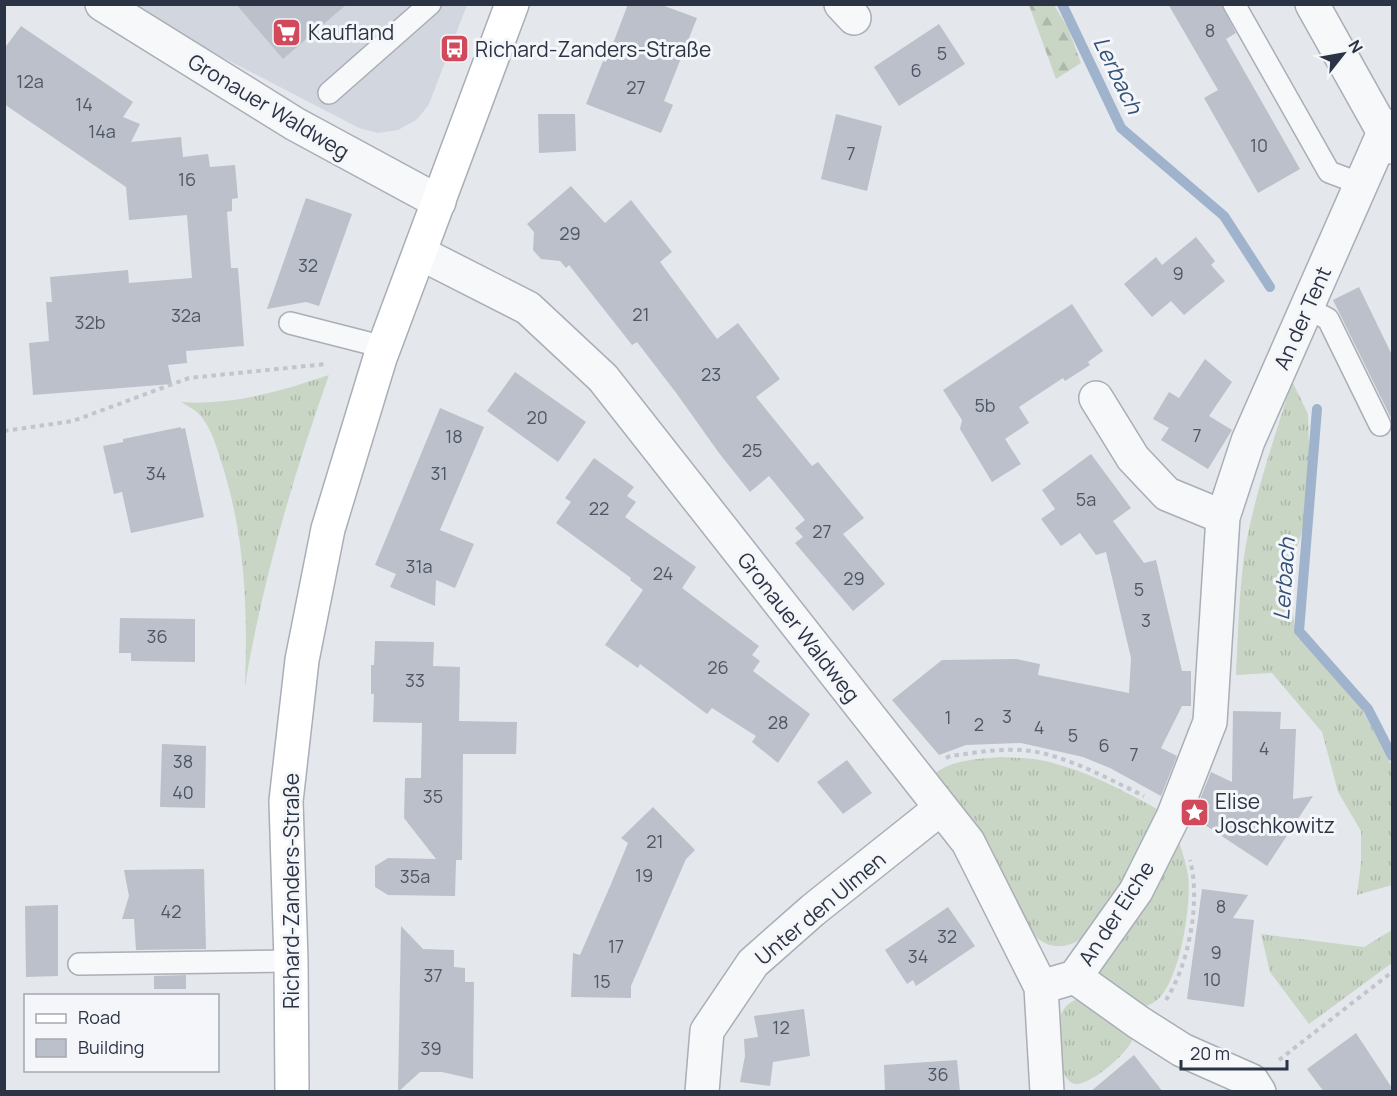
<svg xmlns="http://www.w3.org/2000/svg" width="1397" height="1096" font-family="Manrope,sans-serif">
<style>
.built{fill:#d2d6de}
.grass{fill:url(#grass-tufts)}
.forest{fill:url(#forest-firs)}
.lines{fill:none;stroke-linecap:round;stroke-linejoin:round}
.stream{stroke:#9fb4cc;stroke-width:10}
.building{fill:#bbc0ca}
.lane-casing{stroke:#a9aeb7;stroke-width:24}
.street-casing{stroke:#a9aeb7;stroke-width:36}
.secondary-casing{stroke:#a9aeb7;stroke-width:36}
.path{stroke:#c2c5cb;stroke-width:4;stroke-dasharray:4.5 4.5;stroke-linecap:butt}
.lane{stroke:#f7f8fa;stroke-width:21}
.street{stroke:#f7f8fa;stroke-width:33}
.secondary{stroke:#fff;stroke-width:33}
.labels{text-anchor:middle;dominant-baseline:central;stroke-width:6;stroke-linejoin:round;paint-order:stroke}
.number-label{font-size:18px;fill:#4f5766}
.poi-label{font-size:21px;fill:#2b3445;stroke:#f4f6f9;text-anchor:start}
.street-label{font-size:21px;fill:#2b3445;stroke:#f4f6f9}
.water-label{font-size:22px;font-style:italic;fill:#34527a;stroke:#f4f6f9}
</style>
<defs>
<pattern id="grass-tufts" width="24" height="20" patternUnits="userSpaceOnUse" patternTransform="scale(1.5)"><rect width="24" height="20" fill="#c9d6c5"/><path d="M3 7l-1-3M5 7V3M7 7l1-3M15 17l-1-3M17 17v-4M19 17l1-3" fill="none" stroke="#adb8ab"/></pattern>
<pattern id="forest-firs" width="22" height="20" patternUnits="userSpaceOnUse" patternTransform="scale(1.5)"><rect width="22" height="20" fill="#c9d6c5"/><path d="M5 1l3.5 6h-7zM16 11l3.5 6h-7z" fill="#adb8ab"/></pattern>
</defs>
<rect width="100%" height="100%" fill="#e4e7ec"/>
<polygon class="built" points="126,5 467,5 429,104 423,112 416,120 398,130 378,133 359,128 139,14"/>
<g class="grass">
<path d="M329,375c-36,101 -66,204 -84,310 3,-76 0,-151 -24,-224 -5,-16 -11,-37 -24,-49 -5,-4 -11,-7 -16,-10 52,4 100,-11 148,-27z"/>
<path d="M1292,381l16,33 3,91 -23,69 8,62 57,56 39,74v119l-35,10 4,-32v-32l-23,-39 -16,-60 -50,-59 -36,2c2,-42 3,-84 9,-125 10,-58 30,-113 47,-169z"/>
<path d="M1002,757c13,1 26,1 38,3 41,8 81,29 117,49l-11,28 -46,86c-22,23 -47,35 -71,7l-99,-153c21,-18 47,-18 72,-20z"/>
<path d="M1178,839c4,12 8,24 10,36 4,28 -8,107 -31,125 -3,3 -9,5 -12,7l-44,-28 -4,-8z"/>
<polygon points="1392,930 1392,963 1309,1024 1270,972 1261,934 1364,947"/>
<path d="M1078,999l55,38c-2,14 -42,48 -57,47 -5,0 -8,-4 -11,-8 -7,-12 -4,-47 -4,-62 4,-8 8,-12 17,-15z"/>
</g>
<polygon class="forest" points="1029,5 1054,5 1068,28 1081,63 1056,79"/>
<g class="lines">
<g class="stream">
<polyline points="1062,4 1121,128 1224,216 1270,287"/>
<polyline points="1317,409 1299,631 1368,709 1392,756"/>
</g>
</g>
<g class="building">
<polygon points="236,4 347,4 283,59"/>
<polygon points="628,4 659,4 697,18 664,101 673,105 661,133 586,104 603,61 606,62"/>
<polygon points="1168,4 1221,4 1236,33 1226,39 1300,169 1258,193 1204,98 1218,90"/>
<polygon points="939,24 965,64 899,106 874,67"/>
<polygon points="21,26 133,102 123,117 140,124 131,142 181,137 183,157 208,154 210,167 235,165 238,198 232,199 232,211 227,212 231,268 238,268 244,346 186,351 187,363 168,365 172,384 33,395 29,343 49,341 46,302 52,302 50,277 128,270 129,283 192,278 187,215 129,220 126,187 4,104 4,49"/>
<polygon points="538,114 575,114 576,151 539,153"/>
<polygon points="836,114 882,126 867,191 821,179"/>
<polygon points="571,186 605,223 631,200 672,252 660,262 717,339 738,323 780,379 756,397 812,466 818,462 864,518 843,534 885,584 853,611 795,543 803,537 795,528 805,520 769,476 750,492 719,453 677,394 637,342 632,345 569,265 566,268 560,261 541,259 533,250 534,232 527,224"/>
<polygon points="306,198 352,214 319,306 306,302 267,309"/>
<polygon points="1196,237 1215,261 1211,265 1225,281 1184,315 1171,301 1152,317 1124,284 1156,257 1162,265"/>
<polygon points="1359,287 1392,355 1392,420 1333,300"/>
<polygon points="1072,304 1103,351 1088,362 1090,365 1065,381 1063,378 1019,407 1029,423 1005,439 1021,464 992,482 960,429 962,420 943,390"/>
<polygon points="1205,359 1232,382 1209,416 1232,430 1208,469 1161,440 1169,428 1153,419 1169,392 1179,398"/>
<polygon points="515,372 586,422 558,462 487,411"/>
<polygon points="440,408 484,427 440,530 474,544 455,588 436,580 435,606 390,587 396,574 375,565"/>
<polygon points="181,427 181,429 185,428 204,517 131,533 122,492 114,494 103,446 123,442 123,439"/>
<polygon points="1091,454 1131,508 1113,521 1144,563 1156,560 1182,671 1191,671 1191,706 1182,706 1161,748 1177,756 1161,796 1110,768 1083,757 1021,743 966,745 939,755 892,700 942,660 1016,659 1040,664 1038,675 1129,693 1131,658 1106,552 1096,555 1080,533 1061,546 1041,519 1055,509 1042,490"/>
<polygon points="594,458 634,487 627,496 636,502 625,517 696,567 682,588 759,646 752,655 760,661 753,671 810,714 778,763 752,742 756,736 712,708 707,714 640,664 638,668 605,645 643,590 630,580 631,578 556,523 571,502 565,498"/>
<polygon points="120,618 195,619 195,662 131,661 131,653 119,653"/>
<polygon points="375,641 434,642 433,666 460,667 459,721 517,722 516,754 463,754 462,860 456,860 455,896 388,895 375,887 375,866 388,858 436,859 404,818 405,778 421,778 422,723 373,722 374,694 371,694 371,665 374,665"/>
<polygon points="1233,711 1281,712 1280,729 1296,729 1293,799 1313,796 1267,866 1193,817 1211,772 1232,782"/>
<polygon points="162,744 206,746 205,808 160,807"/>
<polygon points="847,760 872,793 843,814 817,782"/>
<polygon points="653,807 695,850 686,859 631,986 631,998 571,997 573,953 580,955 611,884 628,843 621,838"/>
<polygon points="204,869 206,949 136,950 134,919 122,919 129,896 124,870"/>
<polygon points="1202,889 1248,895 1233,918 1254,920 1244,1007 1187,999"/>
<polygon points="58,905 58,976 26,977 25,906"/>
<polygon points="948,907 975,946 916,986 913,980 907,984 885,950"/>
<polygon points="401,926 423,949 454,950 454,967 465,968 465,982 474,982 473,1079 442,1072 420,1072 398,1092"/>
<polygon points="186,975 186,989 154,989 154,976"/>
<polygon points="804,1009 810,1056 773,1062 770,1086 740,1082 745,1056 744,1039 758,1037 754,1016"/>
<polygon points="1356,1033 1392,1088 1392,1092 1324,1092 1307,1069"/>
<polygon points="1134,1055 1163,1092 1090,1092"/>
<polygon points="957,1060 960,1092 885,1092 884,1065"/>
</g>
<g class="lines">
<defs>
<g id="lane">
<polyline points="1234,4 1329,172 1361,184"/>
<polyline points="329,93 430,4"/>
<polyline points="1307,308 1328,319 1380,425"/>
<polyline points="290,323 384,347"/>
<polyline points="79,964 291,961"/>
</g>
<g id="street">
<polyline points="102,4 295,124 439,202"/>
<polyline points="841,4 854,18"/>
<polyline points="1312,4 1392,147"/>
<polyline points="420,253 528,308 603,378 968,842 1041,987 1047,1092"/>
<polyline points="1096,398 1133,458 1167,494 1223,517"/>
<polyline points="1075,977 1138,1022 1182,1050 1252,1081 1259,1092"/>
<polyline points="1041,987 1075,977 1136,891 1173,817 1210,722 1223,517 1248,441 1384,132 1392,126"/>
<polyline points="702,1092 707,1031 753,963 813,910 941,808"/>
</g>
<polyline id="secondary" points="292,1092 291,961 286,801 302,660 328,529 380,358 512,4"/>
</defs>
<use href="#lane" class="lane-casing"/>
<use href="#street" class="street-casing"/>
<use href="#secondary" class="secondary-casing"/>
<g class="path">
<polyline points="4,431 73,421 189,378 326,364"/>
<path d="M946,758l4,-2c30,-4 62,-10 92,-3 36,9 69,27 102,43"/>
<path d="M1166,1000c23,-36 35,-99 24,-140"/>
<polyline points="1279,1060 1392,972"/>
</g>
<use href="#lane" class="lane"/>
<use href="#street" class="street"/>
<use href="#secondary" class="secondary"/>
</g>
<defs>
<symbol id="supermarket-square" viewBox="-11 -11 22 22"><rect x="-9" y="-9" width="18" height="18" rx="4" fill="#d1495b" stroke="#f4f6f9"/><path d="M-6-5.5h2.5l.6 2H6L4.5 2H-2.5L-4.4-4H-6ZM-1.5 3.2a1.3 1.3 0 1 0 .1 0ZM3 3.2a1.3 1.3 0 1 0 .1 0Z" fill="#fff"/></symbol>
<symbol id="bus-square" viewBox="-11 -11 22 22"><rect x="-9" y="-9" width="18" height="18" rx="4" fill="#d1495b" stroke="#f4f6f9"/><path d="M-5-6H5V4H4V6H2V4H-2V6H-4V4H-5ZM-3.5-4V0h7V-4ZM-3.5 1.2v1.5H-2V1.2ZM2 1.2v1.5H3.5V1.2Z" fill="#fff"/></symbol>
<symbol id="sight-square" viewBox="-11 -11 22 22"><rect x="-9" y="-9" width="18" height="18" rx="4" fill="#d1495b" stroke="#f4f6f9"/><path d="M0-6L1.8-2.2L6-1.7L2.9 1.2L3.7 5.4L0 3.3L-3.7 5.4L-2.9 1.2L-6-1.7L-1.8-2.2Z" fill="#fff"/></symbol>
</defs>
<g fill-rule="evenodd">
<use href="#supermarket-square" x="270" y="16" width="33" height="33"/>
<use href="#bus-square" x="438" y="32" width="33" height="33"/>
<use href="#sight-square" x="1178" y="796" width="33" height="33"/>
</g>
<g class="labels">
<g class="number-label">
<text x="1210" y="30">8</text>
<text x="942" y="53">5</text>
<text x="916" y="70">6</text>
<text x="30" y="81">12a</text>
<text x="636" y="87">27</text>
<text x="84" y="104">14</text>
<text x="102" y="131">14a</text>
<text x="1259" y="145">10</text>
<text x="851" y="153">7</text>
<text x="187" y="179">16</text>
<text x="570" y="233">29</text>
<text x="308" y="265">32</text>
<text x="1178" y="273">9</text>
<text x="641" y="314">21</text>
<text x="186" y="315">32a</text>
<text x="90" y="322">32b</text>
<text x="711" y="374">23</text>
<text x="985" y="405">5b</text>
<text x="537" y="417">20</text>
<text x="1197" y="435">7</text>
<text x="454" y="436">18</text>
<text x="752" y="450">25</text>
<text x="156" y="473">34</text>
<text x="439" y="473">31</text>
<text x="1086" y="499">5a</text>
<text x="599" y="508">22</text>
<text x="822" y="531">27</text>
<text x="419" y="566">31a</text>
<text x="663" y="573">24</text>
<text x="854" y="578">29</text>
<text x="1139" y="589">5</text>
<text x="1146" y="620">3</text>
<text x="157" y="636">36</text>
<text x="718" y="667">26</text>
<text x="415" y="680">33</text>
<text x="1007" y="716">3</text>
<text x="948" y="717">1</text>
<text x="778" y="722">28</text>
<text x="979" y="724">2</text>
<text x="1039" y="727">4</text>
<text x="1073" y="735">5</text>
<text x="1104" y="745">6</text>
<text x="1264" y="748">4</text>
<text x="1134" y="754">7</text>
<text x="183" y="761">38</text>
<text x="183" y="792">40</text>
<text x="433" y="796">35</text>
<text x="655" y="841">21</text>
<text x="644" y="875">19</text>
<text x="415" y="876">35a</text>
<text x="1221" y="906">8</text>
<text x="171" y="911">42</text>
<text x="947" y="936">32</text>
<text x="616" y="946">17</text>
<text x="1216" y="952">9</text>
<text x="918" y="956">34</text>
<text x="433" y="975">37</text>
<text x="1212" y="979">10</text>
<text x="602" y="981">15</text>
<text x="781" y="1027">12</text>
<text x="431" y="1048">39</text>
<text x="938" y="1074">36</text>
</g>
<g class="poi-label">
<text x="308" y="32">Kaufland</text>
<text x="475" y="49">Richard-Zanders-Straße</text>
<text x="1215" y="801">Elise<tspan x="1215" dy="24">Joschkowitz</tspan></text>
</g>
<g class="street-label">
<text transform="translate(269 106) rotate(31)">Gronauer Waldweg</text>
<text transform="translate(1302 318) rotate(-66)">An der Tent</text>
<text transform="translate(799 627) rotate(52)">Gronauer Waldweg</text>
<text transform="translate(291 891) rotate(-90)">Richard-Zanders-Straße</text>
<text transform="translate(820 908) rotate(-40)">Unter den Ulmen</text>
<text transform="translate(1116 913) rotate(-57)">An der Eiche</text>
</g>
<g class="water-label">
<text transform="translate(1118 75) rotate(64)">Lerbach</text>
<text transform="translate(1284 579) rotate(-86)">Lerbach</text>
</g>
</g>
<rect width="1397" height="1096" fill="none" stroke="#2b3445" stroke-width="12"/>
<rect x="24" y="994" width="195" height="78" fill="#f4f6f9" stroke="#a4a8b1" stroke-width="1.5"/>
<rect x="36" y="1014" width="30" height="9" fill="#ffffff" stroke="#a4a8b1" stroke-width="1.5"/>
<text x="78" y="1024" font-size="18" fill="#2b3445">Road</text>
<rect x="36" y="1039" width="30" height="18" fill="#bbc0ca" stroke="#a4a8b1" stroke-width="1.5"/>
<text x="78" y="1054" font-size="18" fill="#2b3445">Building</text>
<g transform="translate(1343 54) rotate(59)" stroke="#f4f6f9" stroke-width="4.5" paint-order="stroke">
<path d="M0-4.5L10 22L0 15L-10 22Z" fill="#2b3445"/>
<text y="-9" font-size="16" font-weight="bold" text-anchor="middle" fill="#2b3445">N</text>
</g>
<path d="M1181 1060v9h106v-9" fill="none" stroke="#2b3445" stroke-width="3"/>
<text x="1190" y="1060" font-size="18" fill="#2b3445" stroke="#f4f6f9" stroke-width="4.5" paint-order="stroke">20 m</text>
</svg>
